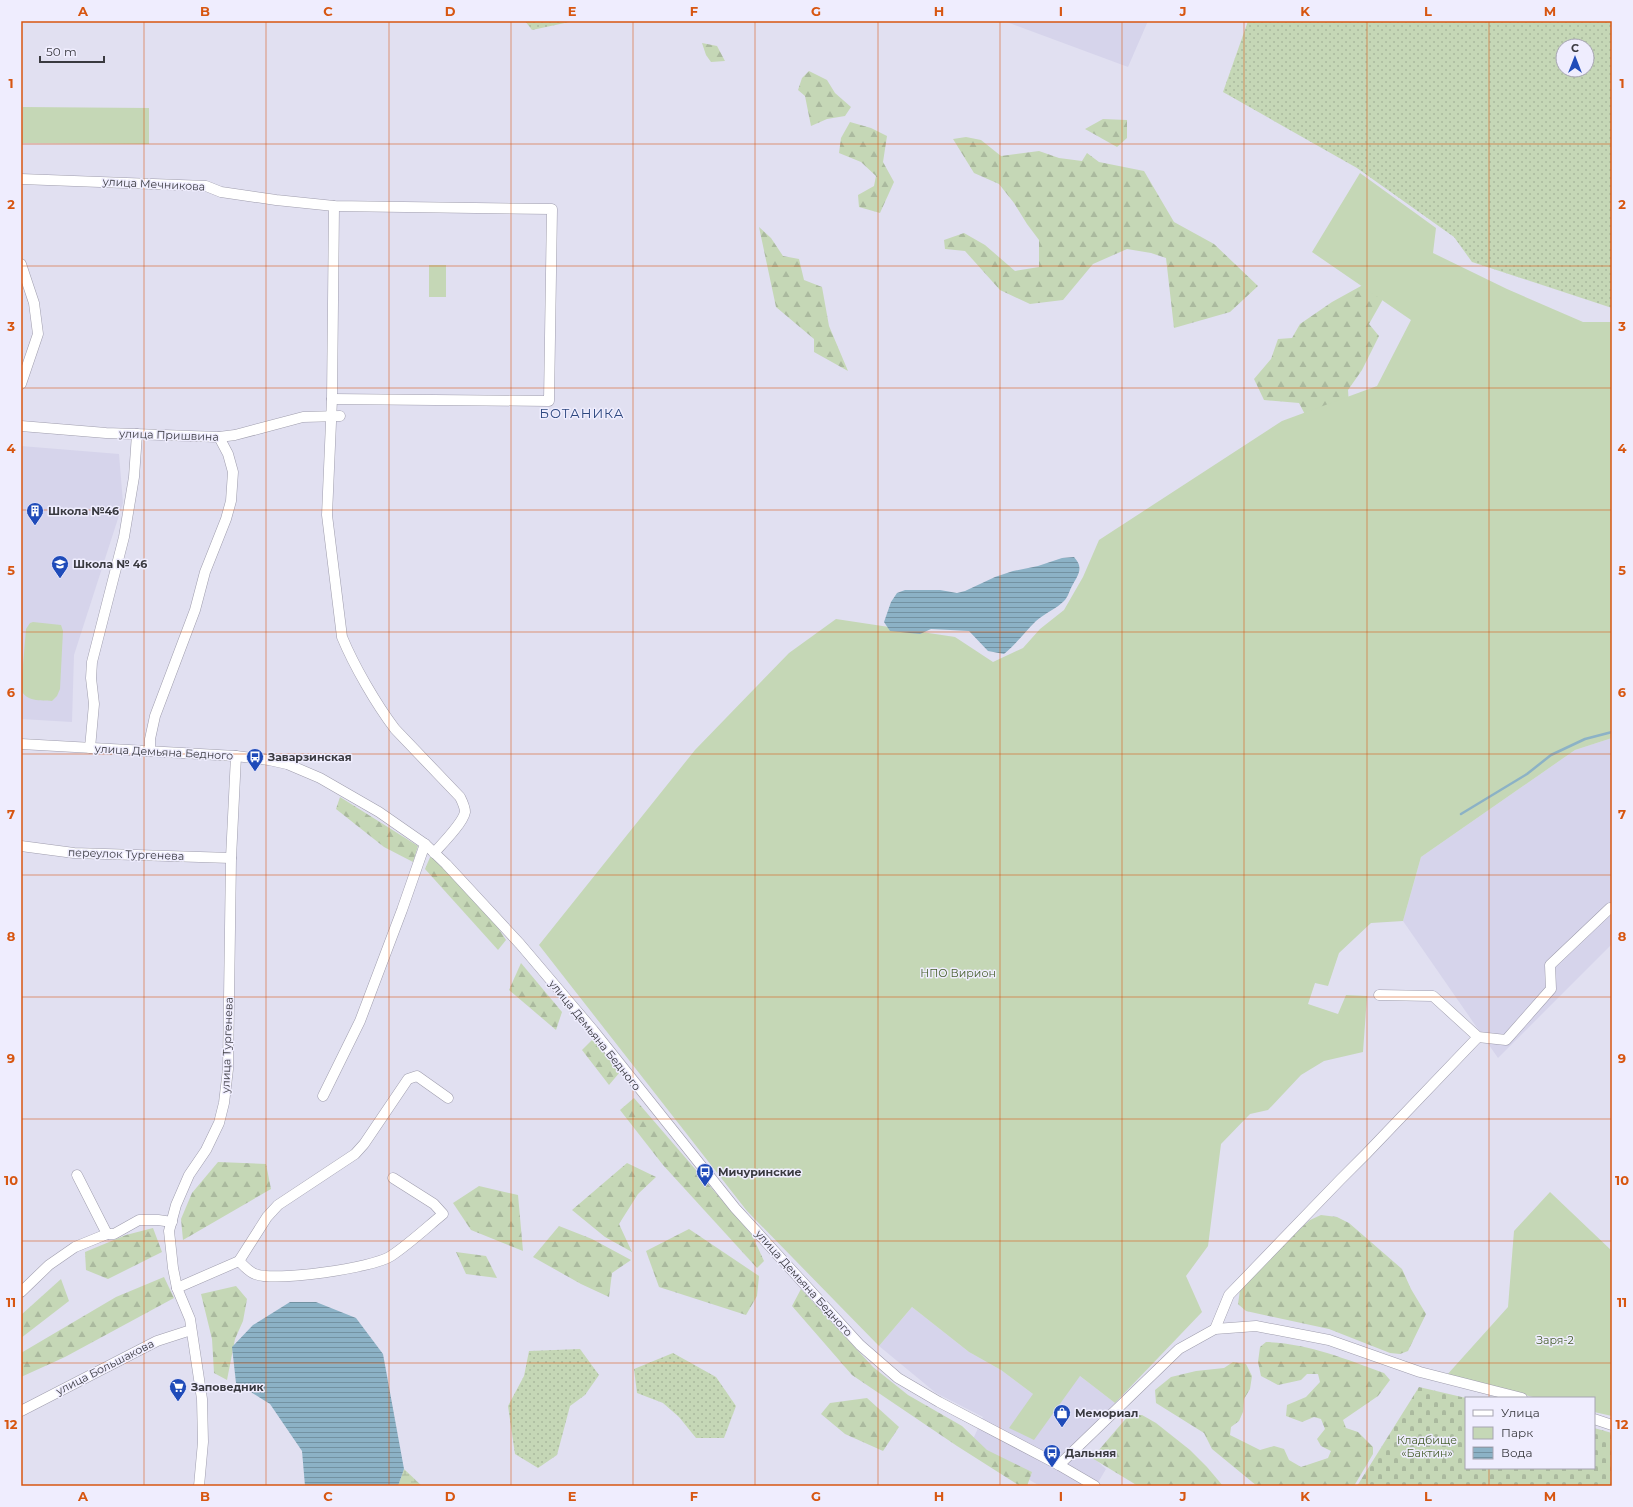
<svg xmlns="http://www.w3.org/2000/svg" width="1633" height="1507" font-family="Montserrat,sans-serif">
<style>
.built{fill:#d6d4eb}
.grass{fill:url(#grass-dots);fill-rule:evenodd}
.forest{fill:url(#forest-firs)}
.wetland{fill:url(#wetland-marsh)}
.cemetery{fill:url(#cemetery-stones)}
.green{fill:#c5d7b6}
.water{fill:url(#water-rules)}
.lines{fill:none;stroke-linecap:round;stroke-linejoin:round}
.stream{stroke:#8cb2c6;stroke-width:2.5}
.minor-casing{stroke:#9f9dad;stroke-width:11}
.minor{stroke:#fff;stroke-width:10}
.grid{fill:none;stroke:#d75611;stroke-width:1;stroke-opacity:0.55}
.labels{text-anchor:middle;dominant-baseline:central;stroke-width:3;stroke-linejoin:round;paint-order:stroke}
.street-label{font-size:11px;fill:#3a3a40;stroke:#efedfe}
.poi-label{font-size:11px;font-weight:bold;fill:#3a3a40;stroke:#efedfe;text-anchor:start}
.park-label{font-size:11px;fill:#475f2d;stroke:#efedfe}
.quarter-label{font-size:13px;letter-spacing:1px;fill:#2d477f;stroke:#efedfe}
.neatline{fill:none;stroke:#d75611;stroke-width:1.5}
.grid-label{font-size:13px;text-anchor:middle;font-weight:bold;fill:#d75611}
</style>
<defs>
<pattern id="grass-dots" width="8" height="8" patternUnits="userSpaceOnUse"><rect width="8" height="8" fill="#c5d7b6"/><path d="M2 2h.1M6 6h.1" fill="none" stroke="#aab99e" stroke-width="1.8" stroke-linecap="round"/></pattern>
<pattern id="forest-firs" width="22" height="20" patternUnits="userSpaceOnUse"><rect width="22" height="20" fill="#c5d7b6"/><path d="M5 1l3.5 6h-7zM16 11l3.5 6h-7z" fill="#aab99e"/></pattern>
<pattern id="wetland-marsh" width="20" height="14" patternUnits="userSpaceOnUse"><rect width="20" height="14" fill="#c5d7b6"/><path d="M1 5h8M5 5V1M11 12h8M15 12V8" fill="none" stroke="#aab99e"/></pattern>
<pattern id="cemetery-stones" width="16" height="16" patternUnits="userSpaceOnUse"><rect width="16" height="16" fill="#c5d7b6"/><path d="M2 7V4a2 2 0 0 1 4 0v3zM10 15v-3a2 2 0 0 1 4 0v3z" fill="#aab99e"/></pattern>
<pattern id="water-rules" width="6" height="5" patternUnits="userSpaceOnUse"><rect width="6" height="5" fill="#8cb2c6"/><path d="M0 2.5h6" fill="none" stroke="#7392a2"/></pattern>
</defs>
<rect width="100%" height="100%" fill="#e1e0f1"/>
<g class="built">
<polygon points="1004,21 1148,21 1128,67"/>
<polygon points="21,446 119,454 123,503 74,655 72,722 21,719"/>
<polygon points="1612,738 1612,944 1498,1058 1403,921 1421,857 1575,750"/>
<polygon points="912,1307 969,1352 1001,1370 1033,1394 1080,1376 1115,1403 1077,1443 1106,1469 1096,1486 1040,1486 970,1446 983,1417 936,1393 879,1346"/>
</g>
<g class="grass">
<polygon points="525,21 574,21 532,30"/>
<path d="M1248,21h364v287l-140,-46 -18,-25 -97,-69 -134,-76zM1563,46h24v24h-24z"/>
<polygon points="580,1349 599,1375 585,1395 570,1406 557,1455 538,1468 515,1454 508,1406 524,1376 529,1351"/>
<polygon points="673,1353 716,1377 736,1406 724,1438 696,1438 679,1417 663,1403 637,1393 634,1369"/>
</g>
<g class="forest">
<polygon points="702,43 717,46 725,61 711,62 706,55"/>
<polygon points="809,71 827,80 835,93 851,107 845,116 827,119 811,126 805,96 798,90 802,78"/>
<polygon points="1103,119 1127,120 1127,138 1117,147 1085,129"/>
<polygon points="850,122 871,128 887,136 883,162 894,182 880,213 859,207 858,195 874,186 876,176 861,162 839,153 841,138"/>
<polygon points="966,137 981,140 1001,156 1039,151 1059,158 1082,161 1087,153 1099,162 1144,171 1174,222 1214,244 1258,286 1230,312 1174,328 1166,258 1151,253 1127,249 1093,264 1063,300 1030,304 1000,290 965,251 945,249 944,240 964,233 985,245 1015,271 1039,267 1039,240 1027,224 1014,203 999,184 974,173 953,139"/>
<polygon points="759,227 771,238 783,256 799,259 804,280 822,287 829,326 848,371 814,352 814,339 776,307"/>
<polygon points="1389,276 1382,301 1369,324 1379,336 1362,370 1348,390 1350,419 1309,422 1299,403 1264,400 1254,379 1271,359 1278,339 1292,338 1300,324 1332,302 1361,286"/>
<polygon points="340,797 418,846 413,862 384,847 336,809"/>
<polygon points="431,855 491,917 506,940 498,950 425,869"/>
<polygon points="521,963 562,1012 556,1030 509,990"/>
<polygon points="593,1039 620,1072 609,1085 582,1050"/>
<polygon points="634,1098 752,1235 764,1261 757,1268 663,1165 620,1110"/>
<polygon points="218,1162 266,1164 271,1189 183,1240 181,1219 192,1193"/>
<polygon points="627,1163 656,1177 638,1194 619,1224 632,1252 605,1237 572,1210"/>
<polygon points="479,1186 518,1195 523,1251 471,1230 453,1203"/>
<polygon points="1321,1215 1337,1217 1349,1223 1402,1269 1411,1289 1426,1314 1408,1351 1400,1354 1390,1353 1329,1329 1246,1311 1238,1304 1240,1290 1300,1229 1310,1220"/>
<polygon points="559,1226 592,1239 631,1260 612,1273 609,1297 581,1284 533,1257"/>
<polygon points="153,1228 162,1252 108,1279 86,1270 85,1252 126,1235"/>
<polygon points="689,1229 759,1276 757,1296 746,1315 659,1287 646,1251"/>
<polygon points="456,1252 486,1256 497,1278 466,1274"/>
<polygon points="164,1277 174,1298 65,1357 21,1377 21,1353 116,1297"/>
<polygon points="61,1279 69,1301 21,1338 21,1315"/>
<polygon points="236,1286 247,1299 243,1321 235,1339 227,1380 214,1373 212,1339 201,1294"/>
<polygon points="801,1289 873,1367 908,1395 962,1426 987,1450 1032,1472 1027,1486 1020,1486 957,1446 852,1375 792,1306"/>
<path d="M1266,1342c41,1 80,17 118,31l6,7 -12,16 -35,24 3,8 12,4 15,15v7l-19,32h-97l-45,-37 -8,-16 -48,-30 -1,-13 16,-13 25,-6 28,-3 9,-6 13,2 6,12 -2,13 -6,10 -1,13 -4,9 -8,6 -1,8 30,15 14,-4 10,3 5,11 12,7 27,-9 3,-7 -10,-5 -4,-7 8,-10 -4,-10 -7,-2 -12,5 -16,-6 1,-11 19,-8 14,-15 -2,-8h-11l-6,6 -23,5 -17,-9 -3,-14 2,-15z"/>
<polygon points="867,1398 899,1427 883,1451 845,1434 821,1414 830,1403"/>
<polygon points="1129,1415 1142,1415 1156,1423 1190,1450 1207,1467 1223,1486 1138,1486 1092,1458"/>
</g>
<polygon class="wetland" points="404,1469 422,1486 398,1486"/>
<polygon class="cemetery" points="1419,1387 1466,1398 1466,1468 1594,1468 1594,1428 1612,1433 1612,1486 1357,1486"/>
<g class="green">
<polygon points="23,107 149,108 149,144 22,143"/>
<polygon points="1360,173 1436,228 1433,253 1507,289 1583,322 1612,322 1612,738 1575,750 1421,857 1403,921 1371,923 1339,953 1328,986 1315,983 1308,1004 1338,1014 1346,995 1367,996 1363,1052 1324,1061 1301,1075 1268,1110 1250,1114 1221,1144 1208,1246 1186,1276 1202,1312 1115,1403 1080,1376 1034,1440 1009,1428 1033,1394 1001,1370 969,1352 912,1307 879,1346 747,1211 539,945 695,750 789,653 836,619 955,637 993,662 1023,648 1040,629 1064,610 1083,577 1099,540 1282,421 1377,386 1411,320 1312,252"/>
<rect x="429" y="265" width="17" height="32"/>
<path d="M33,622l28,3 2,6 -3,58 -3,7 -5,5c-11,-1 -27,1 -31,-12l5,-60 4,-6z"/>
<polygon points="1550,1192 1612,1251 1612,1416 1594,1412 1594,1398 1537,1398 1446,1376 1508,1307 1514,1231"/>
</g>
<g class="water">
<path d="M1074,557c11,12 3,19 -3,31 -2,4 -3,9 -7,13 -8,8 -19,12 -28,20 -11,11 -20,23 -32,33l-16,-3 -19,-20 -38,-2 -11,5 -30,-3 -6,-9 7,-20 6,-9 8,-3h35l17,3 8,-2 30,-14 18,-6 25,-5 24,-8z"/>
<polygon points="290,1302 316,1302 356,1318 383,1354 404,1469 398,1486 305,1486 302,1451 270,1404 236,1383 232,1347 253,1325"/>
</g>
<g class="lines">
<polyline class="stream" points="1461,814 1527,774 1551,755 1585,739 1612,732"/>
<defs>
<g id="minor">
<polyline points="21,179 206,186 221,192 276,200 334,206 552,209 549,401 332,399"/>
<path d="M334,206l-2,193 -5,116 15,122c12,29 34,67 53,92l65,68c2,4 5,10 5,15 -2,11 -23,32 -31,41"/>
<polyline points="21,264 34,303 38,334 21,384"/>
<polyline points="21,426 106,433 219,437 235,435 303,417 340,416"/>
<polyline points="21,744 236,756 269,760 287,764 320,778 379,812 425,844 446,864 520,944 593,1030 735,1208 860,1345 898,1378 939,1402 1059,1465 1095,1486"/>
<polyline points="90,748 94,704 91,678 92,662 124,537 134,477 137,434"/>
<polyline points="150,751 150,739 155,716 195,610 205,572 226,519 231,501 233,472 228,454 219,437"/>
<polyline points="21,846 74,853 231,858"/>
<polyline points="1379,995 1433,996 1478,1037 1506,1040 1551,989 1550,965 1610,908"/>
<polyline points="323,1096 360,1021 402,910 425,844"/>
<polyline points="77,1175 107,1234"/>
<path d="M239,1261c5,5 10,11 16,13 20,8 118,-6 136,-18 18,-12 35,-28 52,-42l-9,-10 -41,-26"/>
<polyline points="177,1288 239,1261 267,1217 278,1205 355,1154 364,1144 408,1079 417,1076 448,1098"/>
<polyline points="21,1292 49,1265 75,1247 107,1234 114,1234 139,1220 158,1220 172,1222"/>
<polyline points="1215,1329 1229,1295 1340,1180 1366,1154 1478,1037"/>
<polyline points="21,1411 157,1341 191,1330"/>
<polyline points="1594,1419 1612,1425"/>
<polyline points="1059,1465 1179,1349 1215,1329 1256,1326 1329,1340 1420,1372 1522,1398"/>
<polyline points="199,1486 203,1442 202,1399 190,1319 177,1288 173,1268 169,1231 176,1205 189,1175 206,1150 219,1123 224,1103 228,1069 231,858 236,756"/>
</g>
</defs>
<use href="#minor" class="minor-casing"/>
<use href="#minor" class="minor"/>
</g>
<path class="grid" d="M144,21v1465M266,21v1465M389,21v1465M511,21v1465M633,21v1465M755,21v1465M878,21v1465M1000,21v1465M1122,21v1465M1244,21v1465M1367,21v1465M1489,21v1377M21,144h1591M21,266h1591M21,388h1591M21,510h1591M21,632h1591M21,754h1591M21,875h1591M21,997h1591M21,1119h1591M21,1241h1591M21,1363h1591M1489,1468v18"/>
<defs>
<symbol id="building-pin" viewBox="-11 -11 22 30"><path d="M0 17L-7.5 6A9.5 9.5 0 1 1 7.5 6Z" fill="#1f4bb9" stroke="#efedfe"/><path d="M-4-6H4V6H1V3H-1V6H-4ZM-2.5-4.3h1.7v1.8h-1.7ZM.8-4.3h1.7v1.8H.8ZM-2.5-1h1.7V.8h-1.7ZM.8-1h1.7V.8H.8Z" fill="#fff"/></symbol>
<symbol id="school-pin" viewBox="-11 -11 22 30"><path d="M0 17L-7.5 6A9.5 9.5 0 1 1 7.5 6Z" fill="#1f4bb9" stroke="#efedfe"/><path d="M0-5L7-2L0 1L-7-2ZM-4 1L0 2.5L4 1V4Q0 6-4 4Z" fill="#fff"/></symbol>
<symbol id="bus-pin" viewBox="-11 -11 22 30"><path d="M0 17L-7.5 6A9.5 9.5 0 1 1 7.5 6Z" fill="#1f4bb9" stroke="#efedfe"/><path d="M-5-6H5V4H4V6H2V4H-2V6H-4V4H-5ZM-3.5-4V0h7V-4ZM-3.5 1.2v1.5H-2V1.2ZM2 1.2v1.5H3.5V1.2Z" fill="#fff"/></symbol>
<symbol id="supermarket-pin" viewBox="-11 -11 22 30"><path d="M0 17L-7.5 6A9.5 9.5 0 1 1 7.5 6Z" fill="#1f4bb9" stroke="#efedfe"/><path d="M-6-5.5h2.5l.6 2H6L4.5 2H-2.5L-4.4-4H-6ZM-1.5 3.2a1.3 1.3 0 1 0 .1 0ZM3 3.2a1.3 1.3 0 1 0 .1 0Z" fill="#fff"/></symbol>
<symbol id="shop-pin" viewBox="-11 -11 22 30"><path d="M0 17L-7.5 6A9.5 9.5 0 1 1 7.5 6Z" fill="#1f4bb9" stroke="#efedfe"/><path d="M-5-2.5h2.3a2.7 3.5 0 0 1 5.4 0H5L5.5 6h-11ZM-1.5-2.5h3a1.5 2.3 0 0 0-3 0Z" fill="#fff"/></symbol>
</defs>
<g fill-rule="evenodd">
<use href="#building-pin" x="25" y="501" width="20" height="27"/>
<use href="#school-pin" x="50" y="554" width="20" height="27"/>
<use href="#bus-pin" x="245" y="747" width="20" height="27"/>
<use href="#bus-pin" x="695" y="1162" width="20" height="27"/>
<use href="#supermarket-pin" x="168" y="1377" width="20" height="27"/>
<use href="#shop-pin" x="1052" y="1403" width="20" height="27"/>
<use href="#bus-pin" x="1042" y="1443" width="20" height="27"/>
</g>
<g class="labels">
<g class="street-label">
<text transform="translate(154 184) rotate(3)">улица Мечникова</text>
<text transform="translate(169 435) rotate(2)">улица Пришвина</text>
<text transform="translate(164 752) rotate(3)">улица Демьяна Бедного</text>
<text transform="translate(126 854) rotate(2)">переулок Тургенева</text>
<text transform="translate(595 1035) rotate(51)">улица Демьяна Бедного</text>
<text transform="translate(227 1045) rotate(-88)">улица Тургенева</text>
<text transform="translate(804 1283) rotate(48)">улица Демьяна Бедного</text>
<text transform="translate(105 1367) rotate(-27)">улица Большакова</text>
</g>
<g class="poi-label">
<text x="48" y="511">Школа №46</text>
<text x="73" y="564">Школа № 46</text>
<text x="268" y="757">Заварзинская</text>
<text x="718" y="1172">Мичуринские</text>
<text x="191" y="1387">Заповедник</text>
<text x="1075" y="1413">Мемориал</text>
<text x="1065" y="1453">Дальняя</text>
</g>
<g class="park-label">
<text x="958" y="973">НПО Вирион</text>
<text x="1555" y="1340">Заря-2</text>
<text x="1427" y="1440">Кладбище<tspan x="1427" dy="13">«Бактин»</tspan></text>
</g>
<g class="quarter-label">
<text x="582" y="413">БОТАНИКА</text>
</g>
</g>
<rect width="1633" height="1507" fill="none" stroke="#efedfe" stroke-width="44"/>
<rect x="1465" y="1397" width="130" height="72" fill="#efedfe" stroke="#a7a5b2"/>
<rect x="1473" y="1410" width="20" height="6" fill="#ffffff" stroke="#a7a5b2"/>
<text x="1501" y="1417" font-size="12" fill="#3a3a40">Улица</text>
<rect x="1473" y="1427" width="20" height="12" fill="#c5d7b6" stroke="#a7a5b2"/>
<text x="1501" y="1437" font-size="12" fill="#3a3a40">Парк</text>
<rect x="1473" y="1447" width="20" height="12" fill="url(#water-rules)" stroke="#a7a5b2"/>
<text x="1501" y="1457" font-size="12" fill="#3a3a40">Вода</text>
<g transform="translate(1575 58)"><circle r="19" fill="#efedfe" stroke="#a7a5b2"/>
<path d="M0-3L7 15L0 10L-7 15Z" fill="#1f4bb9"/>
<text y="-6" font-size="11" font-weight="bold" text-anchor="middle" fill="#3a3a40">С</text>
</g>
<path d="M40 56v6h64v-6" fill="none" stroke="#3a3a40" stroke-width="2"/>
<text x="46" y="56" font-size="12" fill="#3a3a40" stroke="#efedfe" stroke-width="3" paint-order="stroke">50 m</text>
<rect x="22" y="22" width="1589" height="1463" class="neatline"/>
<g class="grid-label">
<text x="83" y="16">A</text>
<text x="205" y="16">B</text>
<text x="328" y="16">C</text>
<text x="450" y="16">D</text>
<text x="572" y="16">E</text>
<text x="694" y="16">F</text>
<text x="816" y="16">G</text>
<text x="939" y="16">H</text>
<text x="1061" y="16">I</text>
<text x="1183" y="16">J</text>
<text x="1305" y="16">K</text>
<text x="1428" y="16">L</text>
<text x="1550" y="16">M</text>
<text x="11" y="88">1</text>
<text x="1622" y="88">1</text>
<text x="11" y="209">2</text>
<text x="1622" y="209">2</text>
<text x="11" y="331">3</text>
<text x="1622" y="331">3</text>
<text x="11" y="453">4</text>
<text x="1622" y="453">4</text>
<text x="11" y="575">5</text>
<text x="1622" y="575">5</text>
<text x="11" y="697">6</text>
<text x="1622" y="697">6</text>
<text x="11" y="819">7</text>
<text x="1622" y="819">7</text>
<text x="11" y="941">8</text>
<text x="1622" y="941">8</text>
<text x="11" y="1063">9</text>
<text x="1622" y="1063">9</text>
<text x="11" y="1185">10</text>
<text x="1622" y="1185">10</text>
<text x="11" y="1307">11</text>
<text x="1622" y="1307">11</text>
<text x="11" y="1429">12</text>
<text x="1622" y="1429">12</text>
<text x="83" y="1501">A</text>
<text x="205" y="1501">B</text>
<text x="328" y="1501">C</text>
<text x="450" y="1501">D</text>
<text x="572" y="1501">E</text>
<text x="694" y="1501">F</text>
<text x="816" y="1501">G</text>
<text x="939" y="1501">H</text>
<text x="1061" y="1501">I</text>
<text x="1183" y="1501">J</text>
<text x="1305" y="1501">K</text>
<text x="1428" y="1501">L</text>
<text x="1550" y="1501">M</text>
</g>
</svg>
